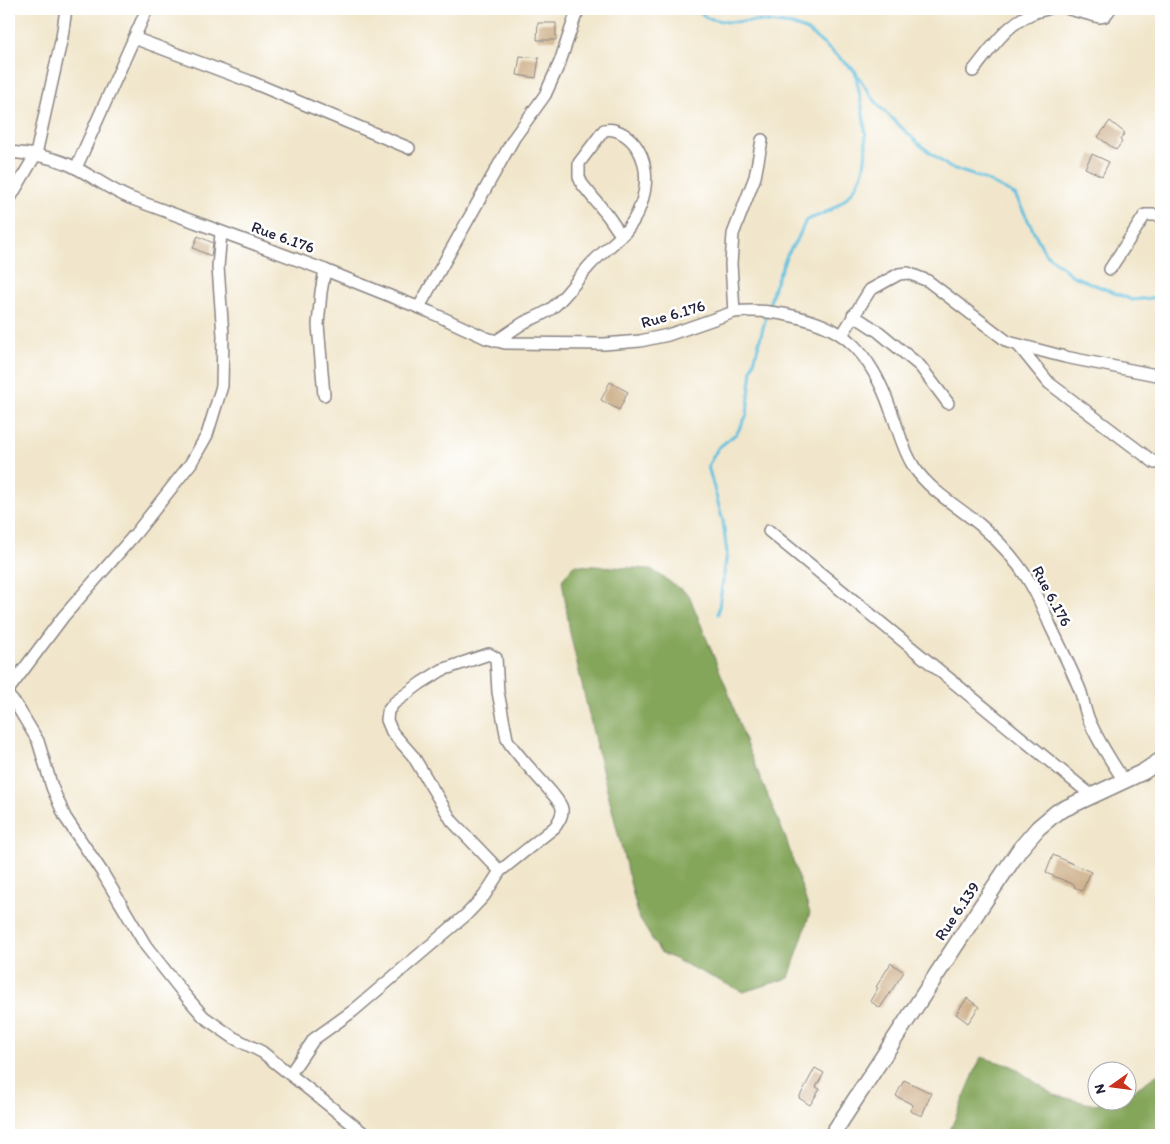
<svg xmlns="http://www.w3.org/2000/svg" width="1170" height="1144" font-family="Itim,sans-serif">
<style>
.forest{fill:#84a65a;stroke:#53644a}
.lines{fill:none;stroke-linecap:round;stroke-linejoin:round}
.stream{stroke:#61c0df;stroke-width:3}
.building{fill:#ccad87}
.minor-casing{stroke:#8a8483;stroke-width:14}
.tertiary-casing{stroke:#8a8483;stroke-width:18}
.minor{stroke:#fff;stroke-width:11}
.tertiary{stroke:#fff;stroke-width:15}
.labels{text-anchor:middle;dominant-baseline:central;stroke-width:5;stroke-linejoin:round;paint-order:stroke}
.street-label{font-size:16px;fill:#22223b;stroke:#fff}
</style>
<rect width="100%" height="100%" fill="#fff"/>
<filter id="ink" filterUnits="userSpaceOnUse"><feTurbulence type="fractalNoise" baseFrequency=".02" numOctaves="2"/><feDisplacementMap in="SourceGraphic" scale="10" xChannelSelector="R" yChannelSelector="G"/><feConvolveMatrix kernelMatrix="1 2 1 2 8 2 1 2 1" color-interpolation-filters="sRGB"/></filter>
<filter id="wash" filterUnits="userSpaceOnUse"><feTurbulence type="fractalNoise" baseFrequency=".0096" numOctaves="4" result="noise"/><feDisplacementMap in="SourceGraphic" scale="20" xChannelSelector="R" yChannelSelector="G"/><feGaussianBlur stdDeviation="1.12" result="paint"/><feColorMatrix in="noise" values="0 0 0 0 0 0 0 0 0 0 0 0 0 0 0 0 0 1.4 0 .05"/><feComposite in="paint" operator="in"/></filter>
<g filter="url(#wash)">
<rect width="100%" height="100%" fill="#f1e6cb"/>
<g class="forest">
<polygon points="574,565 651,569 689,595 729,694 745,741 786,839 810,913 789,978 743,992 660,952 639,918 595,741 570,633 562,580"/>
<polygon points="981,1057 1012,1066 1054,1095 1095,1105 1104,1102 1128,1102 1128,1092 1136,1089 1161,1072 1161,1135 948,1135"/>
</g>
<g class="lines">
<g class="stream">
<polyline points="696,9 707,18 727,22 759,21 792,25 808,31 855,71 869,93 881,108 919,144 949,167 984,179 1015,195 1045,253 1073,276 1132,300 1161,297"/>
<path d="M718,614l9,-61 -4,-32 -15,-55 10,-18 19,-15 10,-18 5,-46 22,-82 13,-32 12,-19 7,-16c80,-24 61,-86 49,-149"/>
</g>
</g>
<g id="blocks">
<g class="building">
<polygon points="538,23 556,23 556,40 537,40"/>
<polygon points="520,56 539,58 536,78 517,75"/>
<polygon points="1110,121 1125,133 1120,140 1122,142 1116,150 1098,137"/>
<polygon points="1092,154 1109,162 1102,176 1085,168"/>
<polygon points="198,236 213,243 211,256 193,248"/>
<polygon points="610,382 628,392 619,410 601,400"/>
<polygon points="1053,855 1091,872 1082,891 1074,887 1075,885 1046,873"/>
<polygon points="891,963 904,972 880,1008 870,1001 878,988 876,987"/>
<polygon points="967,998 979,1007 968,1023 956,1014"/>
<polygon points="815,1068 824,1073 816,1087 820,1089 810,1105 799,1098"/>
<polygon points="904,1080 931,1093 922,1116 910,1111 913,1105 896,1096"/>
</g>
</g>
</g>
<g filter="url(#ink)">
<use href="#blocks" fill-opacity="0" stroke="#8a8483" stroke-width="1"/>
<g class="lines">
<defs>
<g id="minor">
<polyline points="1069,9 1099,17 1105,16 1110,9"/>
<polyline points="134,38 249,81 409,148"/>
<path d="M973,71c21,-26 39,-56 74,-62"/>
<path d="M9,152c23,2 46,5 67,16 19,10 35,22 54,30l195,72 105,42 56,26 19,5 99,1 36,-3 28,-6 66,-23c34,-4 89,6 115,29 19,16 33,44 41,67 8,19 12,41 24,59 16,24 43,39 65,57 19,16 37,36 50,57 8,13 15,29 21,44 10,21 21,43 30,65 3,8 4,17 7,25 9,24 24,45 37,66"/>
<polyline points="76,168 147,9"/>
<polyline points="9,200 36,154 62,37 66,9"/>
<polyline points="1110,269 1145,215 1161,215"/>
<polyline points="419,307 514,138 545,95 560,62 575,17 579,9"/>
<polyline points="734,312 731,264 733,234 755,177 762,140"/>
<polyline points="853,315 879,332 920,366 948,403"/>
<polyline points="842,335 870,290 899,274 908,273 928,281 1008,342 1065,357 1161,376"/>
<path d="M496,341c10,-6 19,-13 29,-19 9,-4 20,-8 27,-14 14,-11 26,-30 38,-43 11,-12 25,-22 36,-34 18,-22 27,-56 12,-82 -7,-11 -20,-22 -34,-19l-25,33v14l3,7 26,32 13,19"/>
<polyline points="1019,346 1049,383 1155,463"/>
<polyline points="324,395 318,325 321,292 325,270"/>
<polyline points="769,531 1091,795"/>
<polyline points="9,689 63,617 136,533 191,463 207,435 222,386 223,335 218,267 221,233"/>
<polyline points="9,697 17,706 38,741 52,787 65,817 102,872 146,946 184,994 204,1017 234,1038 262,1052 366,1135"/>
<path d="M290,1074l24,-35 39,-28 113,-96 18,-19 16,-25 55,-44c3,-5 8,-11 7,-18 0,-10 -47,-53 -55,-70l-9,-47 -2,-34 -7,-4 -47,16 -21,13 -27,20 -6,8 -1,9 5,12 21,24 39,65 48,50"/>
</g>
<polyline id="tertiary" points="832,1135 980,908 1020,849 1038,828 1057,812 1143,772 1161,760"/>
</defs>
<use href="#minor" class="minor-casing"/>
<use href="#tertiary" class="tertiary-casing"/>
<use href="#minor" class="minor"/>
<use href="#tertiary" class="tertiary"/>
</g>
</g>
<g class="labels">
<g class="street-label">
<text transform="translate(283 237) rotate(20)">Rue 6.176</text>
<text transform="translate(673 314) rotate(-16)">Rue 6.176</text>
<text transform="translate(1052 596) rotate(62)">Rue 6.176</text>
<text transform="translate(957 911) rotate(-56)">Rue 6.139</text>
</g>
</g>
<rect width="1170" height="1144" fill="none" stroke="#fff" stroke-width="30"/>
<g transform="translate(1112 1086) rotate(256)"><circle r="24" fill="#ffffff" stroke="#a7a7b1"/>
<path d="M0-4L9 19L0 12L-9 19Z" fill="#c8321e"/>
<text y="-8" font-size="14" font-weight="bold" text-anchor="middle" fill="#22223b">N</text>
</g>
</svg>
